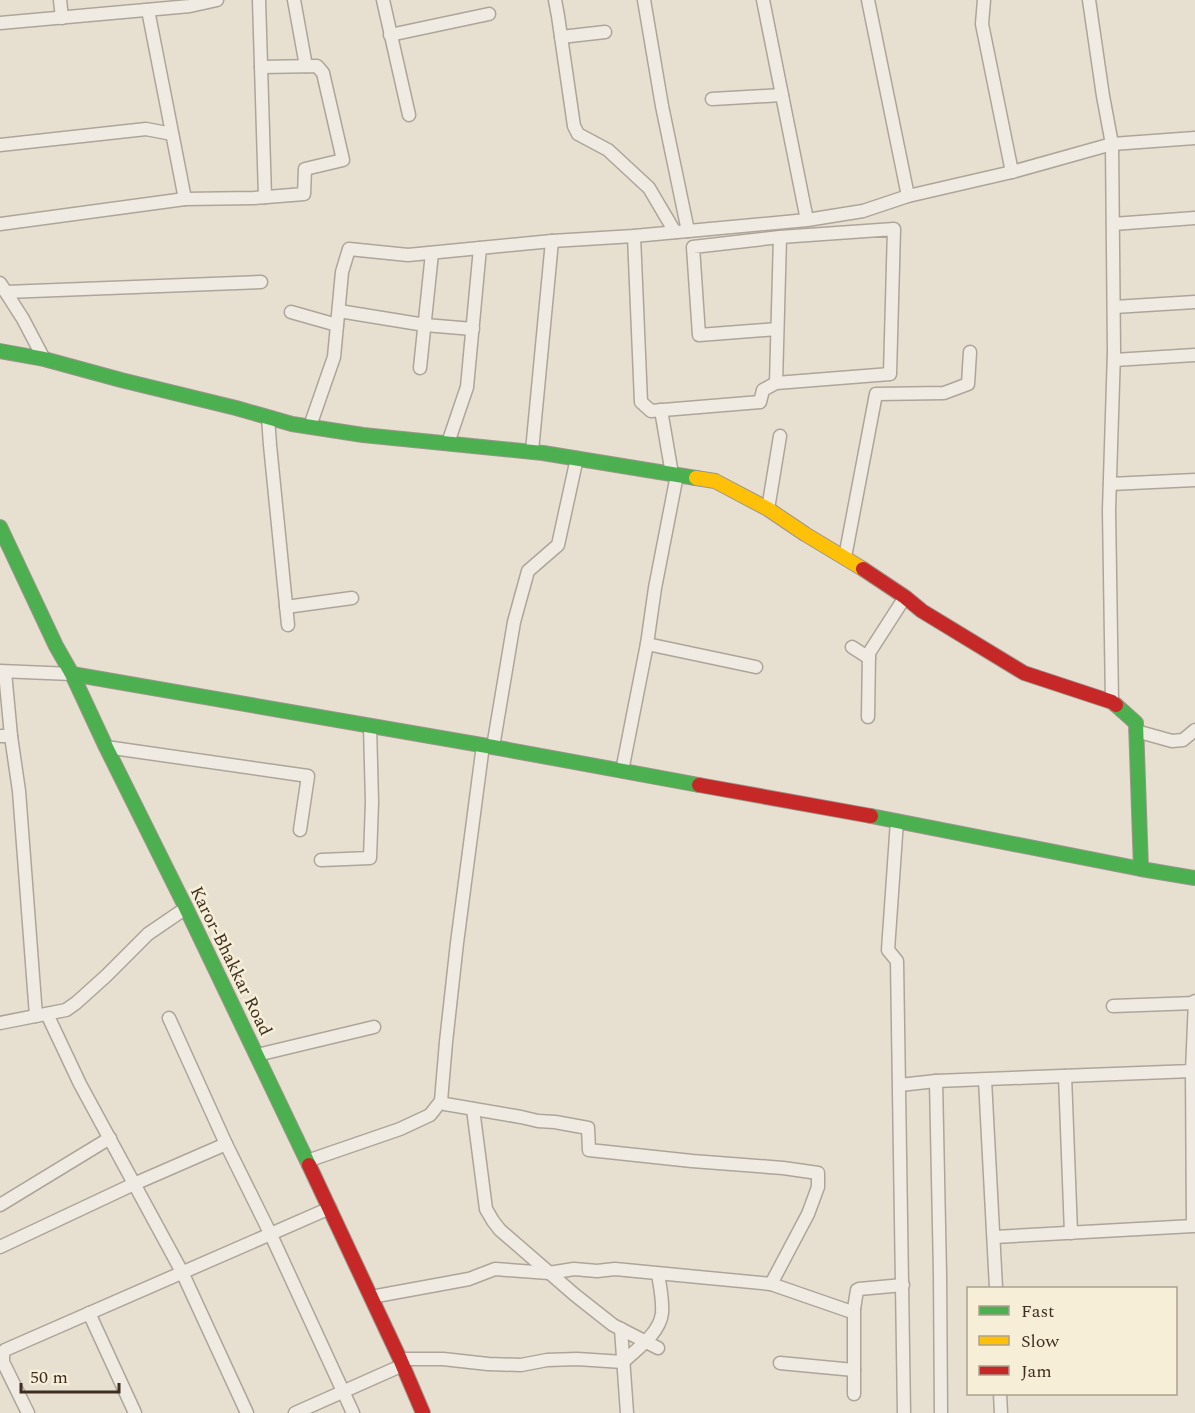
<svg xmlns="http://www.w3.org/2000/svg" width="1195" height="1413" font-family="Spectral,serif">
<style>
.lines{fill:none;stroke-linecap:round;stroke-linejoin:round}
.street-casing{stroke:#ada599;stroke-width:15}
.fast-casing{stroke:#9c958a;stroke-width:16}
.slow-casing{stroke:#9c958a;stroke-width:16}
.jam-casing{stroke:#9c958a;stroke-width:16}
.street{stroke:#efebe3;stroke-width:12}
.fast{stroke:#4caf50;stroke-width:14}
.slow{stroke:#ffc107;stroke-width:14}
.jam{stroke:#c62828;stroke-width:14}
.labels{text-anchor:middle;dominant-baseline:central;stroke-width:5;stroke-linejoin:round;paint-order:stroke}
.street-label{font-size:18px;fill:#3d2e20;stroke:#f7eed8}
</style>
<rect width="100%" height="100%" fill="#e7e0d1"/>
<g class="lines">
<defs>
<g id="street">
<polyline points="60,0 62,18"/>
<polyline points="259,0 265,197"/>
<polyline points="294,0 306,66"/>
<polyline points="383,0 409,115"/>
<polyline points="555,0 558,16 574,126 578,134 608,150 649,188 675,232"/>
<polyline points="644,0 662,106 688,231"/>
<polyline points="763,0 807,220"/>
<polyline points="868,0 908,196"/>
<polyline points="984,0 982,24 1012,172"/>
<polyline points="1089,0 1103,96 1112,144 1114,352 1109,510 1112,702"/>
<polyline points="148,10 185,199"/>
<polyline points="0,23 190,6 217,0"/>
<polyline points="390,35 489,14"/>
<polyline points="561,37 605,32"/>
<polyline points="712,99 782,95"/>
<polyline points="0,145 146,129 172,134"/>
<polyline points="0,224 185,199 254,198 304,194 305,169 343,160 323,73 317,66 261,67"/>
<polyline points="1113,224 1195,218"/>
<polyline points="634,236 641,402 651,411 760,402 763,390 776,383 890,374 894,229 780,237 693,247 699,335 777,329"/>
<polyline points="0,283 23,319 44,359"/>
<polyline points="6,292 261,282"/>
<polyline points="1114,307 1195,302"/>
<polyline points="339,311 425,325 473,329"/>
<polyline points="291,312 337,325"/>
<polyline points="1114,360 1195,355"/>
<polyline points="420,368 432,253"/>
<polyline points="776,383 780,237"/>
<polyline points="661,410 672,474"/>
<polyline points="268,417 270,445 288,625"/>
<polyline points="310,426 334,357 342,272 349,249 408,255 552,241 634,236 807,220 863,211 908,196 1012,172 1112,144 1195,138"/>
<polyline points="448,443 467,387 480,248"/>
<polyline points="532,451 552,241"/>
<polyline points="1110,484 1195,480"/>
<polyline points="768,509 780,436"/>
<polyline points="845,557 876,394 944,393 968,384 970,352"/>
<polyline points="286,607 352,598"/>
<polyline points="647,644 756,667"/>
<polyline points="852,647 869,658"/>
<polyline points="0,671 72,674"/>
<polyline points="868,717 869,653 905,597"/>
<polyline points="1136,731 1172,741 1183,740 1195,730"/>
<polyline points="0,736 11,736 5,672"/>
<polyline points="11,736 19,791 36,1016"/>
<polyline points="106,747 308,776 300,830"/>
<polyline points="493,747 514,622 528,571 558,545 577,458"/>
<polyline points="622,771 647,644 655,588 677,475"/>
<polyline points="897,821 888,950 897,961 904,1413"/>
<polyline points="321,860 370,858 372,802 370,726"/>
<polyline points="1113,1006 1195,1003"/>
<polyline points="47,1014 80,1084 182,1272 247,1413"/>
<polyline points="169,1018 226,1144 271,1235 353,1413"/>
<polyline points="0,1023 66,1010 76,1003 106,976 148,934 186,908"/>
<polyline points="257,1055 374,1027"/>
<polyline points="1065,1076 1071,1233"/>
<polyline points="985,1080 996,1288"/>
<polyline points="936,1081 940,1274 941,1413"/>
<polyline points="900,1085 936,1081 1192,1071 1195,1001"/>
<polyline points="441,1101 445,1104 521,1117 538,1121 555,1122 588,1128 589,1150 692,1161 783,1168 818,1173 818,1187 808,1214 771,1284"/>
<polyline points="473,1109 486,1209 493,1221 500,1230 575,1295 613,1325 658,1348"/>
<polyline points="307,1161 400,1129 430,1115 441,1101 446,1042 457,943 483,745"/>
<polyline points="0,1205 110,1138"/>
<polyline points="994,1237 1193,1226 1192,1071 1195,1071"/>
<polyline points="0,1247 134,1184 226,1144"/>
<polyline points="371,1297 469,1279 495,1269 549,1273 574,1269 597,1271 615,1269 771,1284 849,1311 854,1309 857,1290 859,1289 903,1285"/>
<polyline points="89,1313 135,1413"/>
<polyline points="621,1329 627,1413"/>
<path d="M400,1359h43l45,5 33,1 26,-5 30,-1 46,3c14,-13 37,-29 39,-49 1,-13 -2,-27 -4,-39"/>
<polyline points="780,1363 854,1370"/>
<polyline points="854,1394 854,1309"/>
<polyline points="1000,1394 1001,1413"/>
<polyline points="28,1413 3,1362 3,1354 5,1350 330,1208"/>
<polyline points="295,1413 403,1365"/>
</g>
<g id="fast">
<polyline points="0,351 44,359 121,380 236,408 292,424 363,435 543,453 696,478"/>
<polyline points="0,527 56,646 72,674 106,747 186,908 309,1165"/>
<polyline points="72,674 493,747 699,785"/>
<polyline points="1116,705 1136,723 1141,869"/>
<polyline points="871,816 1141,869 1195,878"/>
</g>
<polyline id="slow" points="696,478 715,481 768,509 805,534 863,569"/>
<g id="jam">
<polyline points="863,569 905,597 922,611 1024,673 1112,702 1116,705"/>
<polyline points="699,785 871,816"/>
<polyline points="309,1165 400,1359 423,1413"/>
</g>
</defs>
<use href="#street" class="street-casing"/>
<use href="#fast" class="fast-casing"/>
<use href="#slow" class="slow-casing"/>
<use href="#jam" class="jam-casing"/>
<use href="#street" class="street"/>
<use href="#fast" class="fast"/>
<use href="#slow" class="slow"/>
<use href="#jam" class="jam"/>
</g>
<g class="labels">
<g class="street-label">
<text transform="translate(231 961) rotate(64)">Karor-Bhakkar Road</text>
</g>
</g>
<rect x="967" y="1287" width="210" height="108" fill="#f7eed8" stroke="#ada18e" stroke-width="1.5"/>
<rect x="979" y="1306" width="30" height="9" fill="#4caf50" stroke="#ada18e" stroke-width="1.5"/>
<text x="1021" y="1317" font-size="18" fill="#3d2e20">Fast</text>
<rect x="979" y="1336" width="30" height="9" fill="#ffc107" stroke="#ada18e" stroke-width="1.5"/>
<text x="1021" y="1347" font-size="18" fill="#3d2e20">Slow</text>
<rect x="979" y="1366" width="30" height="9" fill="#c62828" stroke="#ada18e" stroke-width="1.5"/>
<text x="1021" y="1377" font-size="18" fill="#3d2e20">Jam</text>
<path d="M21 1383v9h98v-9" fill="none" stroke="#3d2e20" stroke-width="3"/>
<text x="30" y="1383" font-size="18" fill="#3d2e20" stroke="#f7eed8" stroke-width="4.5" paint-order="stroke">50 m</text>
</svg>
